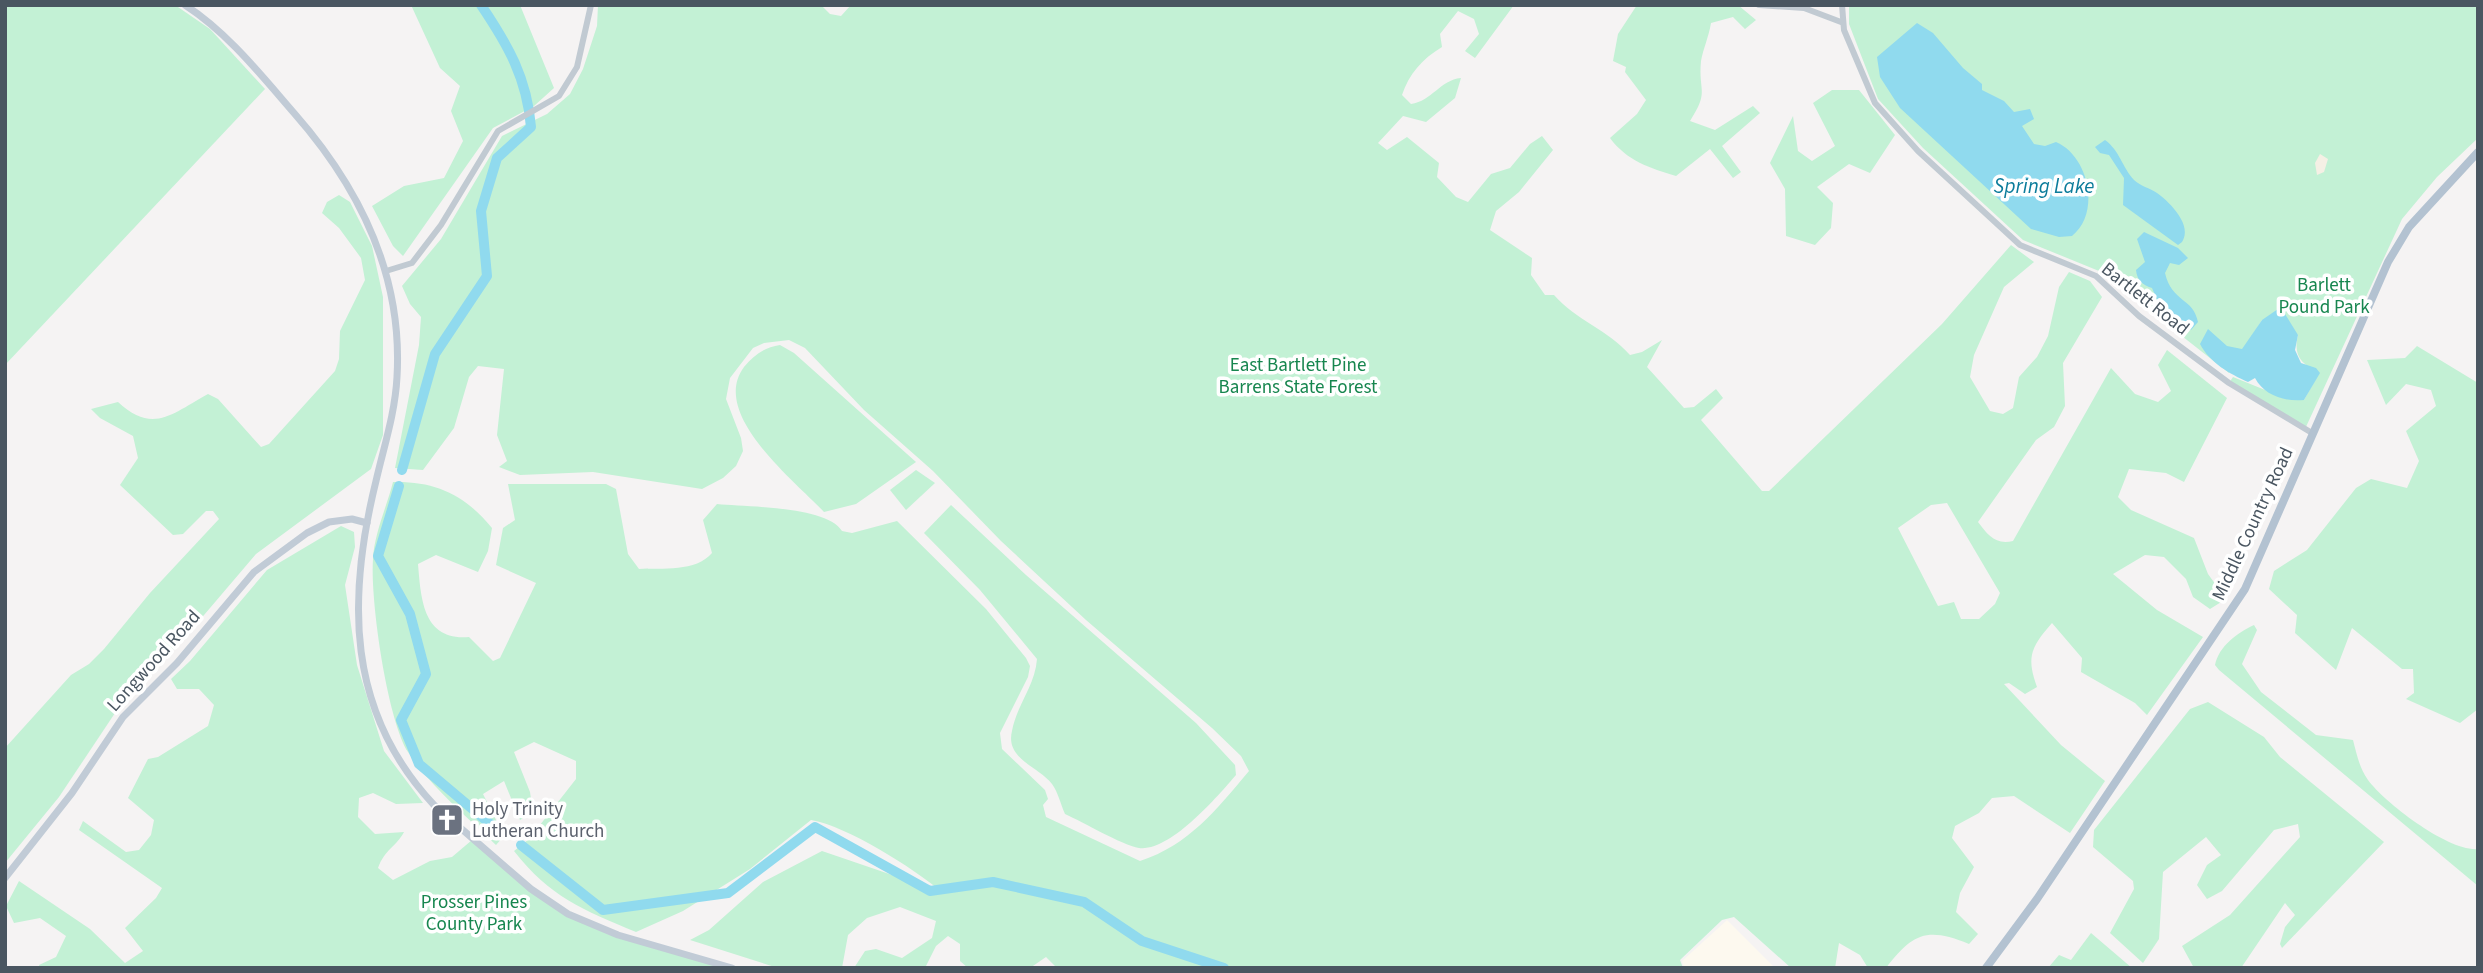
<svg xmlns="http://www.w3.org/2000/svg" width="2483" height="973" font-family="'Source Sans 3',sans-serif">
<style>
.commercial{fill:#fdf9ef}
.green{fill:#c3f1d5;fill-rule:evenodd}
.sand{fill:#f5f0e5}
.water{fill:#90daee}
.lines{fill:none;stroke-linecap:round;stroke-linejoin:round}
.river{stroke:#90daee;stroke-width:10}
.tertiary{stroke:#c1cad2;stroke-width:6}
.secondary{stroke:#c1cbd6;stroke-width:7}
.primary{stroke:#b3c2d1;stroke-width:8}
.labels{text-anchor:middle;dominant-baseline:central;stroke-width:7;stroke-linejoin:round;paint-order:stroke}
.park-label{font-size:19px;fill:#17864f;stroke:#fff}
.street-label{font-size:19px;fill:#4a5661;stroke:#fff}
.worship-label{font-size:19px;fill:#5b616d;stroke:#fff;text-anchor:start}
.water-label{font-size:21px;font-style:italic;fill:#0c7c9b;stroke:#fff}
</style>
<rect width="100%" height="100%" fill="#f5f3f3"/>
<polygon class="commercial" points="1727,920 1775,968 1684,968 1682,961"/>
<g class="green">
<polygon points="5,5 175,5 210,29 265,89 5,365"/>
<polygon points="411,5 520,5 554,88 534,106 493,128 403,256 393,246 372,206 404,186 444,178 463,141 451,111 460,86 440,68"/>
<path d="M598,5h223l9,9 11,2 10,-11h663l-39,53 -10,-7 14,-17 -5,-15 -16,-8 -18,23 2,13c-20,12 -33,27 -40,48l9,9c21,-3 29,-24 50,-26l-6,20 -29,24 -23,-6 -25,27 9,7 20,-13 32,26 -2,14 19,20 12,5 23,-28 19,-6 20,-24 12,-8 11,14 -34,42 -23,19 -6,19 42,28 -1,17 14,20h9c22,25 54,35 76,60l12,-3 20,-12 -15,27 37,41 10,-1 22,-18 7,9 -22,22 61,71h7l173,-167 69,-79 23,17 -30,25 -30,68 -4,22 20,34 13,3 10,-6 6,-31 18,-20 11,-21 11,-49 10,-15 21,9 12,16 -39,66 2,43 -11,21 -18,13 -58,82c10,13 17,23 35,19l98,-173 24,26 23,8 13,-11 -13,-26 9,-15 60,48 -43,84 -18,-9 -37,-4 -11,28 13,13 63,28 14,36 18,25 -16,10 -17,-12 -7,-18 -22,-22 -19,-2 -32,19 44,36 46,27 -56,78 -12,-12 -54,-31 1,-14 -30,-35c-21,24 -26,34 -15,64l-12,7 -16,-11 -5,1 57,61 44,36 -35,52 -56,-37 -22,2 -13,15 -24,13 -3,12 22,29 -14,26 -4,19 22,22 -9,10c-42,-17 -56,-11 -83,24h-18l-8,-13 -21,-12 -4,25h-44l-57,-51 -12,3 -42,40 3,8h-626l-11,-11 -16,11h-62l-8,-7v-17l-12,-8 -12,10 -11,22h-71l11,-17 11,-2 26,9 30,-20 4,-17 -36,-14 -33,11 -19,17 -6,33h-64l-88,-28 19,-10 54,-48 59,-31 120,41c-29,-24 -95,-66 -131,-72l-61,49 -67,42 -47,21c-53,-22 -86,-35 -122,-81l15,-12 47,-60v-18l-42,-19 -20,10 16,40 3,20 -13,8 -16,-39 -21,13 21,42 -8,9c-30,-29 -65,-58 -88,-93 -21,-34 -38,-153 -35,-193 1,-25 14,-53 20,-77 43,-1 72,13 99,46l-4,23 -10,21 -42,-17 -18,9c3,35 5,77 51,73l24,24 7,-3 36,-75 -40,-18 7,-37 12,-8 -7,-36h98l10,5 12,65 11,15c23,-1 57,3 73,-16l-9,-33 14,-16c30,3 110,2 125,27l10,2 45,-12 89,88 40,49 4,8 -2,11 -28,56 2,16 43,41 3,9 -5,6 3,12 94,44c49,-16 76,-51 109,-90l-8,-15 -29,-28 -126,-108 -85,-79 -68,-70 -69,-61 -59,-62 -16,-8 -25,3 -11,5 -23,30 -4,21 15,39 2,13 -7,15 -13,12 -21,11 -109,-17 -73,3 -21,-8 8,-6 -10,-26 7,-66 -26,-3 -9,11 -15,51 -31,42 -28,-2 24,-123 2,-28 -11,-13 -8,-18 39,-47 61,-103 45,-22 23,-20 13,-25 14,-43zM1947,503l53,90 -5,11 -16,15h-18l-7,-17 -16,4 -40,-78 33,-23z"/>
<path d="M1637,5h101l18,15 -11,9 -12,-12 -22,6c-2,13 -8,26 -10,38 -3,32 9,29 -11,60l25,9 38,-24 7,7 -38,33 19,26 -8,6 -23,-29 -34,27c-26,-8 -49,-15 -66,-38l27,-24 9,-14 -21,-28 1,-5 -13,-6 5,-27z"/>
<path d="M1849,5h629v133l-41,39 -35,42 -97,210 -76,-46 4,-6 52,21 19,2 15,-27c-18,-10 -26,-17 -21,-38l-36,-15 -33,53 -130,-102 -76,-31 -100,-92 -45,-49 -29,-75z"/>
<polygon points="1832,90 1859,90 1895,135 1870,173 1849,164 1817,187 1833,203 1831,228 1815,245 1786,236 1785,189 1770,163 1793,116 1798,151 1812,161 1835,146 1813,103"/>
<path d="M339,195l11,7 22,44 11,51v138l-12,34 -115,85 -69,81 -66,69 -62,93 -54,66v-115l66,-73 18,-11 15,-15 46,-56 69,-74 -6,-8h-7l-23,23 -10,1 -53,-50 18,-27 -5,-22 -33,-18 -9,-9 27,-7c35,33 55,11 90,-8l10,5 43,48 8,-3 66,-73 4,-12 1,-28 25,-51 -4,-22 -22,-30 -17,-15 5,-11z"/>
<path d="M780,345l14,8 122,109 -60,42 -32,8c-29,-31 -115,-98 -80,-145 10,-12 21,-20 36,-22z"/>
<polygon points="2417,346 2478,383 2478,709 2460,723 2406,699 2414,693 2413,669 2402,669 2352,628 2336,670 2295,633 2297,615 2269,589 2274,571 2307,550 2356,488 2371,479 2407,488 2419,461 2406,431 2436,406 2431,390 2406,384 2386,405 2367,360 2405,358"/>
<polygon points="916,470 935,483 906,510 890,490"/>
<path d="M951,505l75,70 170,148 39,42 1,10c-19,22 -66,77 -97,73 -17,-3 -56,-26 -74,-34 -4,-9 -7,-22 -13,-30 -14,-18 -47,-25 -40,-53 5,-27 23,-45 25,-72l-57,-69 -56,-57z"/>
<path d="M341,526l13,6 1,15 -10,38 12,80 27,86 39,52 -27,1 -23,-11 -14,5 -1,19 17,17 29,-2c-8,15 -19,17 -26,36l15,12 37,-19 22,-4 20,-17 83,67 38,19 138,42h-691l-1,-3 17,-8 10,-21 -26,-18 -26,5 -8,-17 13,-25 71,48 35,34 18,-12 -18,-23 31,-30 6,-10 -83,-58 4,-9 43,31 13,-2 12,-15 3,-15 -26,-22 20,-39 10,-2 50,-31 6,-21 -15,-16h-22l-6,-10 19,-18 77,-91z"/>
<path d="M2254,625l3,5 -15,34 19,28 55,43 37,5c4,15 6,27 15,40 17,23 81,72 110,69v37l-259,-216 -4,-5c4,-19 22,-32 39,-40z"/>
<polygon points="2208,702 2264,737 2280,757 2384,842 2282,948 2280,944 2285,927 2295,915 2285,903 2241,968 2194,968 2182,946 2230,915 2300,837 2298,824 2274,830 2222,891 2207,899 2197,885 2207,865 2221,855 2206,837 2163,872 2159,939 2143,963 2110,933 2134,889 2133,881 2093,847 2094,830 2190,709"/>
<polygon points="2091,933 2132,968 2048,968 2059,955 2071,960"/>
</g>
<polygon class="sand" points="2320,154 2328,159 2324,172 2317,175 2315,163"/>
<g class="water">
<path d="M1917,23l16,10 30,35 19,16v6l22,11 10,11 16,-3 4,10 -12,7 12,18 11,2 11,-4c33,14 45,71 16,94l-13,1 -28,-8 -131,-121 -20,-31 -3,-20z"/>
<path d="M2105,140c15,11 17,27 29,40 6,6 16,8 23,13 14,10 36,33 25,49l-4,3 -55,-40 1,-27 -15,-23 -9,-2 -5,-6z"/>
<path d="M2144,232l34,16 10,10 -9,7 -9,-2 -5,10c7,30 28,24 33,49l-7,8 -30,-21 -9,-21c-10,-3 -15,-8 -16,-18l9,-8 -8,-23z"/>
<path d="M2278,309l7,5 13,21 -3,15 6,13 15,5 4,5 -16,27c-20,2 -40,-5 -49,-22l-7,4c-18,-8 -38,-19 -48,-38l8,-15 19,17 15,3 20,-29z"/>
</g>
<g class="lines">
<g class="river">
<path d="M402,470l33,-116 52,-78 -6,-65 16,-53 34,-31c-4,-49 -23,-82 -50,-122"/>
<polyline points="399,486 378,556 410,614 426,674 401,720 419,764 495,828"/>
<polyline points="521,845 603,910 728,893 815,827 930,891 993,882 1084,902 1142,941 1224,968"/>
</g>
<g class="tertiary">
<polyline points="1759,5 1804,8 1841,22"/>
<polyline points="1842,5 1844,30 1875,103 1918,151 2020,245 2096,276 2139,316 2229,383 2312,433"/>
<polyline points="386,271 412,263 441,225 498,131 559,96 577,67 591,5"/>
</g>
<g class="secondary">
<path d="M185,5c43,28 76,70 109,108 66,75 109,162 103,264 -2,37 -13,69 -21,104 -29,117 -30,230 58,324l97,84 37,25 50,21 114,33"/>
<polyline points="5,878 72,793 123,717 177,663 254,572 307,533 329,522 352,519 367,523"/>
</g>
<polyline class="primary" points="1986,968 2037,899 2245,589 2388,262 2409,227 2478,152"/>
</g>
<defs>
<symbol id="church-square" viewBox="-11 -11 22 22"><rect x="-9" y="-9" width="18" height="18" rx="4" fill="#6b7280" stroke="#fff"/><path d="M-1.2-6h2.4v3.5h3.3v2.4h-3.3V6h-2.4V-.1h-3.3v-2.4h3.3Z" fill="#fff"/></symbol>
</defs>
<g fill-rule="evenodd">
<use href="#church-square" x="428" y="801" width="38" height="38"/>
</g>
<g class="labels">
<g class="park-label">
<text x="2324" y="285">Barlett<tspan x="2324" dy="22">Pound Park</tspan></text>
<text x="1298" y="365">East Bartlett Pine<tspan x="1298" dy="22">Barrens State Forest</tspan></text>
<text x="474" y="902">Prosser Pines<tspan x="474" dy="22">County Park</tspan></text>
</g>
<g class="street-label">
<text transform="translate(2145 299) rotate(38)">Bartlett Road</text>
<text transform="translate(2253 524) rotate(-65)">Middle Country Road</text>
<text transform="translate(154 661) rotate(-48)">Longwood Road</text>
</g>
<g class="worship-label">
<text x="472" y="809">Holy Trinity<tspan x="472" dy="22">Lutheran Church</tspan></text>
</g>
<g class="water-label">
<text x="2044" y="186">Spring Lake</text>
</g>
</g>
<rect width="2483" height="973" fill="none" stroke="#4a5661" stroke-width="14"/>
</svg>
